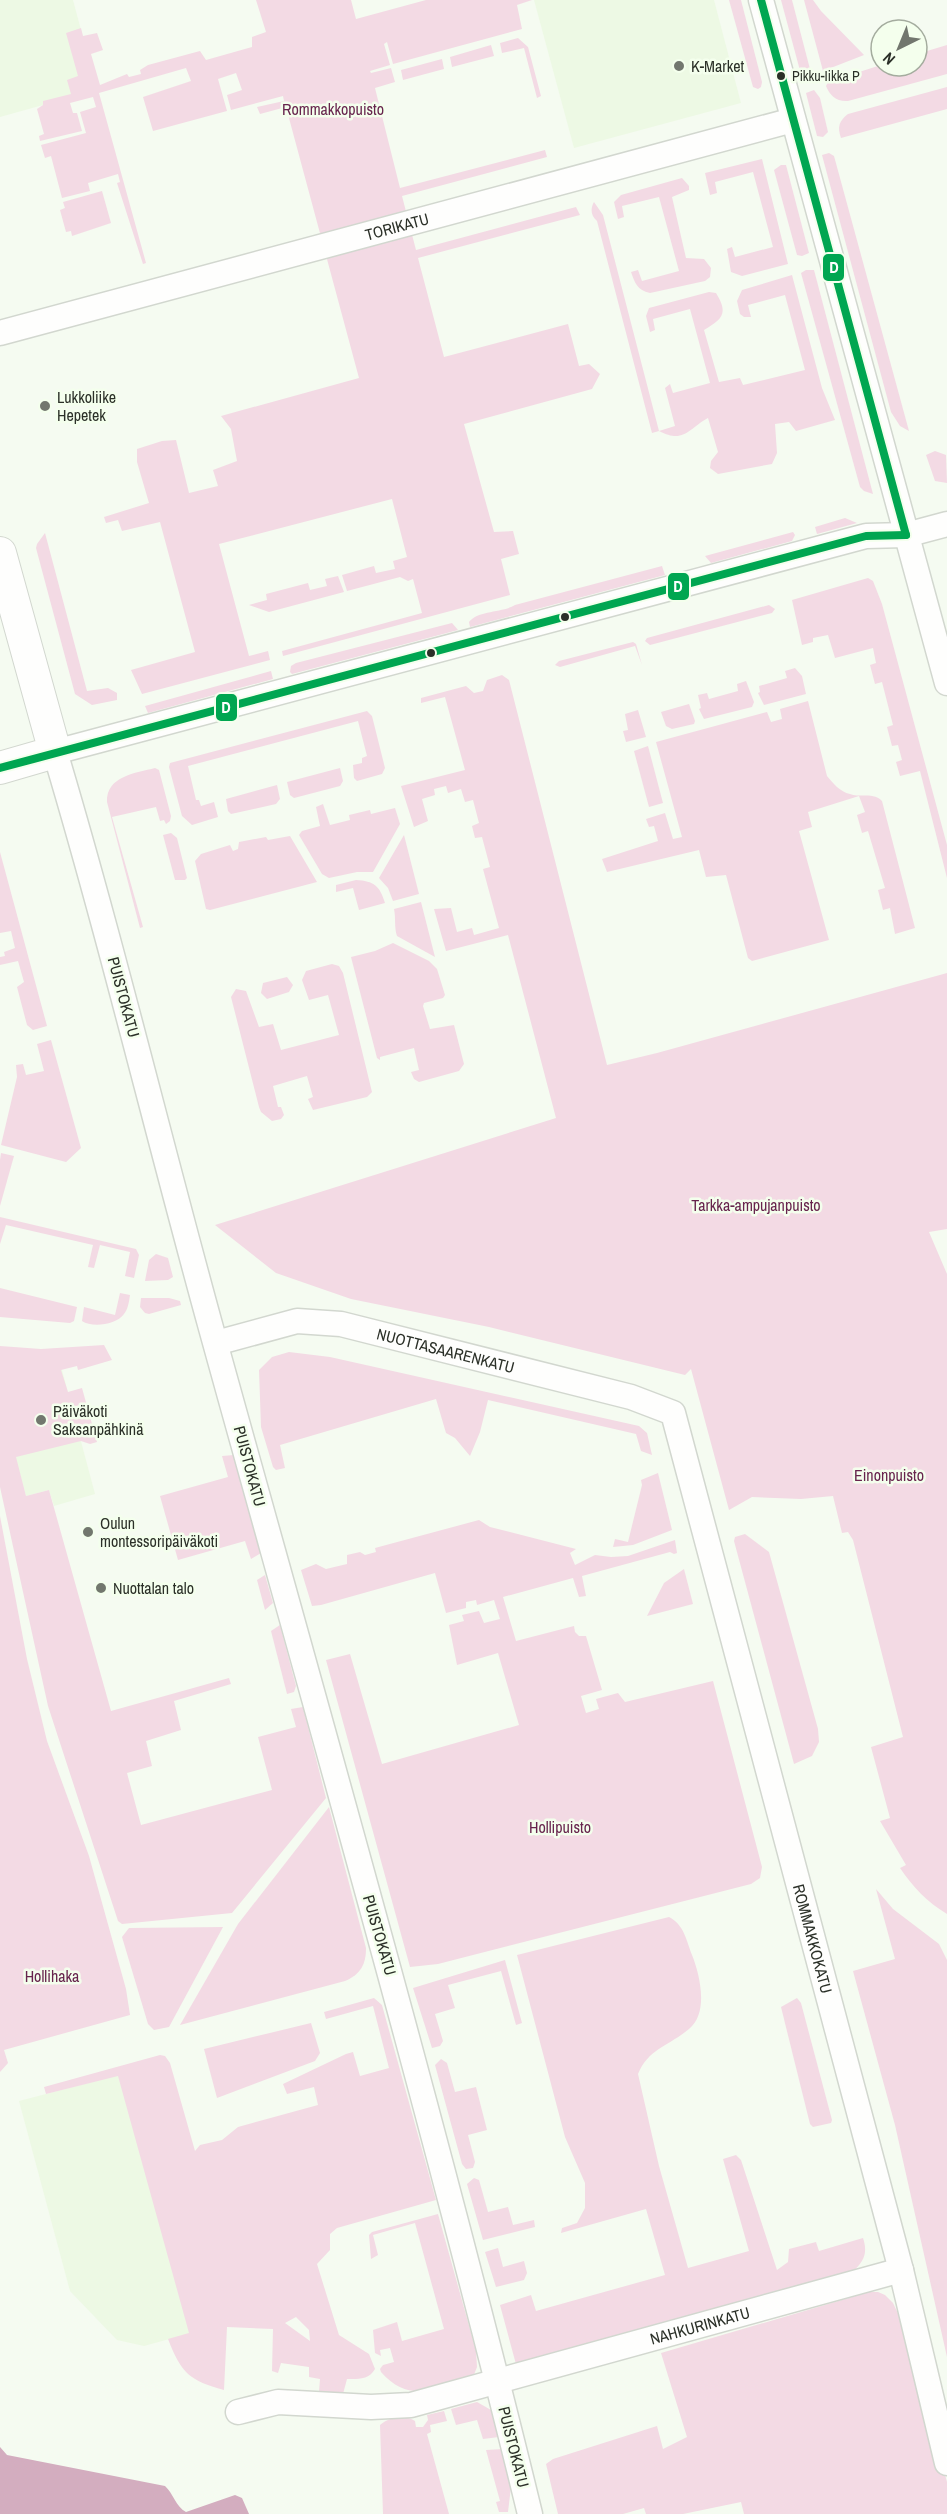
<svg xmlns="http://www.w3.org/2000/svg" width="947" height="2514" font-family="'Archivo Narrow',sans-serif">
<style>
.built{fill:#edf9e4}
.green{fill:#f3dae4;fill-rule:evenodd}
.water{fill:#d3adbf}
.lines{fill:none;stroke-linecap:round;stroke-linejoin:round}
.minor-casing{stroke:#d2d7cf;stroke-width:27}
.major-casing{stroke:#d2d7cf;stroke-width:34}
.minor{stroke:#fefefd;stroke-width:24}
.major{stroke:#fefefd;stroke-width:32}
.bus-1-casing{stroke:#f4ffed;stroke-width:12}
.bus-1{stroke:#00a651;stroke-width:8}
.poi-dot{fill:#72776e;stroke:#f4ffed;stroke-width:2}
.bus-dot{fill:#2b3028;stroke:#f4ffed;stroke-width:2}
.labels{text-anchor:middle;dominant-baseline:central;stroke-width:5;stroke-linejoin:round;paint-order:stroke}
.bus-label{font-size:14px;fill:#2b3028;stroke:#f4ffed;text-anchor:start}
.poi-label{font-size:16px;fill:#2b3028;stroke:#f4ffed;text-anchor:start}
.park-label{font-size:16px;fill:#67244d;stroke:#f4ffed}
.street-label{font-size:16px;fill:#2b3028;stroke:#f4ffed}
.line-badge{stroke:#f4ffed;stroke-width:2}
.badge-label{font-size:16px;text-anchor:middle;font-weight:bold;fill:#fff}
</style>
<rect width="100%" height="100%" fill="#f5fbf1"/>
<g class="built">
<polygon points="0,0 73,0 97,90 0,117"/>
<polygon points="534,0 714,0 741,103 574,148"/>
<polygon points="59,1359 95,1494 54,1506 49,1490 26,1496 0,1400 0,1370"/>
<polygon points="165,2063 235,2321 144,2346 117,2340 70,2291 19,2101"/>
</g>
<g class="green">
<polygon points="256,0 351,0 356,19 426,0 532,0 517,5 522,29 393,64 387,42 384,44 390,65 370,71 371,73 391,68 395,82 375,88 400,188 545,150 547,157 402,196 416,250 576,207 580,215 418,258 444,357 568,324 579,366 589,364 600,374 592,389 464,424 494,532 513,531 519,554 501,559 510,595 283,656 282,651 422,613 413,579 408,581 400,577 347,591 342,575 374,566 376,573 395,569 393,561 407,557 392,499 219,544 249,656 268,651 270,660 142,694 131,670 195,652 160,522 122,531 118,520 106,523 104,517 149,503 137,462 137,449 162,441 176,440 189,493 218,486 213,470 237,461 231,429 221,416 359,378 286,107 260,114 257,107 284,101 283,96 231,110 227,95 242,90 236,73 218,79 227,111 153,131 143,97 191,81 186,68 99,93 146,263 143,264 117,183 120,182 118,174 88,183 90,191 62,198 51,156 45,158 41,145 86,133 80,112 96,107 93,97 70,103 73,113 77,113 82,131 40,141 39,136 44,134 37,109 43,105 43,101 71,94 67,80 78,76 66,33 81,28 83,36 97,33 103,50 91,54 100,85 127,74 129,77 141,74 140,70 148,65 200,51 206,60 252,47 252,37 266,32"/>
<polygon points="729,0 741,0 762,82 761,87 758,89 753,87"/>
<polygon points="781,0 792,0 811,73 802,78"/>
<polygon points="804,0 813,0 821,11 864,55 823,71"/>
<polygon points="518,38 528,47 541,96 537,98 524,48 502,53 500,43"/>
<polygon points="491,45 494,56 452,67 450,57"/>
<path d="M947,45v29l-99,27c-11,1 -18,-5 -22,-15l2,-4 53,-17 36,1v-12z"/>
<polygon points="442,59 444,69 403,80 401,70"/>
<path d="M947,87v22l-106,29c-4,-11 -2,-17 7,-24z"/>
<polygon points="814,90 820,98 828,132 823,137 817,136 806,93"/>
<polygon points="829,153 834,156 909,431 900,426 891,412 822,155"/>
<polygon points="762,159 788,264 742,276 731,272 727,249 732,247 735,257 773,247 753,172 715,182 717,193 710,195 705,173"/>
<polygon points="781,165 786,165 809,253 802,256 797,255 774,170"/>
<path d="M682,178l7,8v4l-17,7 14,61 18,1 7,9 -1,9 -5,4 -55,12c-13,-3 -15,-10 -19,-21l7,-2 4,11 37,-10 -20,-74 -37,9 2,11 -6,2 -4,-17 7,-7z"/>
<polygon points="102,191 111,223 72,236 71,231 66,232 60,210 65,208 63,202"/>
<path d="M594,202l9,13 56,216 16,-5 -10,-38 5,-4 3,9 37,-10 -20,-74 -37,10 2,11 -5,2 -4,-16 3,-8 60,-16 7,1c13,21 6,26 -12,37l15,52 21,-4 3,7 62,-15 -20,-75 -37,10 3,12h-7l-4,-3 -3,-13 5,-11 50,-15 30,113 13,32 -39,11 -7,-9 -14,2 2,29 -5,11 -54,10 -8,-6 1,-7 7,-9 -10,-34c-20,11 -24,26 -49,13l-7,2 -55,-212c-6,-5 -7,-12 -3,-19z"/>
<polygon points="806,270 814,270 873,494 864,491 860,487 801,273"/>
<polygon points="935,451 946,455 947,483 935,481 926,455"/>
<polygon points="845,518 857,523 817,534 815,527"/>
<polygon points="793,532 795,535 792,541 711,563 705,556"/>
<polygon points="45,533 87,691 108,688 117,693 117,700 92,705 75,694 36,548 37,544"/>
<path d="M662,566l3,9 -195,52 -1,-5c9,-12 33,-9 46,-17z"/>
<polygon points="338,576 344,592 269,612 249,605 267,600 266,594 308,583 310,590 327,586 325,579"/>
<polygon points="868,578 873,581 882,604 947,845 947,878 920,771 900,776 896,762 902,760 898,745 892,746 887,727 893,725 882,682 875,684 870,665 876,663 873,648 835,658 828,635 813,638 813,642 802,645 792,600"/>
<polygon points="769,605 775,609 772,613 650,645 645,641 647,638"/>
<polygon points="452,623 458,630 292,674 290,672 291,666 296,663"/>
<polygon points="633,642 636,644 642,665 635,646 560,667 555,665 559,661"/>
<polygon points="795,668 802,676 806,694 764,705 758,693 760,692 759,686 787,678 785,671"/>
<polygon points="271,671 273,679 148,713 145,706"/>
<path d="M502,675l7,5 98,385 50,-12 290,-80v256l-18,3 18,42v640c-20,-12 -34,-27 -47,-46l6,-3 -26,-44 10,-3 -19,-71 32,-10 -50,-197 -5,-8 -6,1 -9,-37 -32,3 -49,-2 -23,13 -38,-141 -6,6 -196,-48 -138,-28 -75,-26 -61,-48 341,-107 -48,-183 -62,16 -12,-42 17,-1 6,24 15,-4 2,7 25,-7 -16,-59 7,-2 -8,-30 -7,1 -3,-12 7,-3 -6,-23 -8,2 -4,-13 -13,4 -2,-7 -12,3 1,6 -13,4 6,22 -14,6 -13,-41 64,-16 -20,-73 -24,6v-5l45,-12 8,7 9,-2 4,-11z"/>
<polygon points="746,681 754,702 752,707 704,719 699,709 701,708 698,695 707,693 709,699 738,691 737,684"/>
<path d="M808,701l19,75c6,7 13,16 23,18 11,4 23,-2 32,7l33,127 -20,6 -5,-26 -7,2 -5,-20 7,-2 -17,-57 -6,2 -5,-18 8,-3 -6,-16 -51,16 4,15 -13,4 30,109 -77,21 -4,-3 -22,-83 -20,2 -7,-27 -92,22 -5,-13 56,-18 -4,-15 -5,1 -3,-8 19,-6 8,26 9,-2 -26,-95 111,-30 4,10 11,-3 -2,-10z"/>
<polygon points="689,704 695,721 694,724 672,729 666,726 661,712"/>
<polygon points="638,710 646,737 626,742 623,731 628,730 625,714"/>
<polygon points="367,711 372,716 385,768 382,774 357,781 354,778 353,765 362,763 362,758 367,756 358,721 188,766 196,800 199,800 201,806 214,802 218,817 192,825 182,816 169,767 170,763"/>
<polygon points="648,746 663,803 649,807 634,751"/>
<path d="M155,768l4,2 12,46 -1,5 -4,3 -2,-4 -4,1 -4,-14 -44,10 31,110 -3,1 -33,-126c-1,-26 29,-29 48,-34z"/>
<polygon points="340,768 343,781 340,786 294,798 290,795 287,782"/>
<polygon points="277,785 280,799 276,804 231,814 228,811 226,799"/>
<polygon points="323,804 330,825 350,820 349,815 370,810 371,814 395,808 400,824 373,872 357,872 329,878 322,874 299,835 302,831 320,826 316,807"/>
<polygon points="171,833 177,838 187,878 185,880 175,880 163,835"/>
<polygon points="404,835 419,894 393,901 388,888 379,878"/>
<polygon points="290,836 317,882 210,910 206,909 195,861 201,854 230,845 233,851 238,849 239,842 266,837 268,840"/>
<polygon points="0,852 47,1026 33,1030 27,1025 17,987 24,982 18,961 0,965 0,957 5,956 4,952 15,948 11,931 0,933"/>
<path d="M356,880c18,1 24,6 29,23l-26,7 -6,-22 -17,4v-7z"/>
<path d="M421,902l14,55 -38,-21c-3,-9 -1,-18 -3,-27z"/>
<polygon points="393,943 429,961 437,969 445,995 443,998 424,1003 423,1006 430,1029 454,1025 464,1064 459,1071 419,1082 414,1079 411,1072 419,1070 414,1048 380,1057 380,1060 377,1058 351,957 375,951"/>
<polygon points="332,964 339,966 343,973 372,1092 367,1097 313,1110 308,1099 313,1097 307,1076 273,1086 278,1107 281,1107 284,1115 281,1119 272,1121 261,1112 259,1107 231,997 236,989 246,991 259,1027 273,1024 281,1050 339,1035 328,995 309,1000 302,980 306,971"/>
<polygon points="287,977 293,985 289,992 267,999 261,993 263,983"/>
<polygon points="51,1040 81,1148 66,1162 1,1145 17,1077 16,1065 23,1064 26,1075 44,1071 37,1044"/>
<polygon points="1,1153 14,1156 0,1206 0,1160"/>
<polygon points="0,1217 136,1249 139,1255 134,1278 125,1276 130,1252 100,1245 94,1268 88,1267 93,1245 6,1225 0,1244"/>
<polygon points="156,1254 168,1258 173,1277 168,1280 145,1281 149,1260"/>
<polygon points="0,1288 77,1307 74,1321 70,1323 0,1317"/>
<path d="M120,1293l10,2c-1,7 -2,14 -6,19 -8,11 -32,14 -42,7l2,-14 31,8z"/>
<polygon points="141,1298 169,1298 180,1301 181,1305 149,1314 145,1313 140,1307"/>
<polygon points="104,1345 112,1360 78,1370 77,1366 61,1370 68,1392 82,1388 97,1442 90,1444 81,1441 16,1457 26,1496 49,1490 111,1711 229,1678 231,1684 174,1701 181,1730 146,1741 152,1766 127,1773 141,1825 272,1790 258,1737 296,1727 291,1709 303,1707 326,1798 232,1913 122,1924 118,1921 48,1706 0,1487 0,1346 41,1349"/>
<polygon points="289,1352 330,1357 639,1426 647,1433 652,1455 641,1451 636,1434 488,1400 480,1432 470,1456 455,1438 446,1433 436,1399 280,1445 285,1468 276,1470 273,1467 261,1427 259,1370 272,1357"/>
<polygon points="234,1455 261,1553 251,1559 245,1541 178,1560 160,1496 228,1477 222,1456"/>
<polygon points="658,1473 672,1530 633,1545 613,1547 615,1539 628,1542 642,1485 641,1480"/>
<polygon points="0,1516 27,1659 47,1741 89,1856 126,1989 130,2015 4,2050 8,2063 0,2072"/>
<polygon points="479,1520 490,1527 576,1549 570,1553 575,1565 595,1555 611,1557 628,1556 675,1540 677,1553 674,1554 670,1552 582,1576 586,1596 579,1597 573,1578 503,1597 516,1641 574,1626 575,1632 579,1636 586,1636 602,1690 581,1696 586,1713 599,1709 596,1699 618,1693 625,1702 713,1681 762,1867 760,1878 751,1884 438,1964 410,1967 326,1660 350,1654 382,1764 519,1725 498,1653 457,1665 449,1625 464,1621 462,1615 479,1611 484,1623 500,1619 494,1600 477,1605 476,1600 466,1602 466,1608 446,1613 435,1573 321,1605 312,1606 301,1570 316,1564 326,1569 347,1564 347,1555 360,1552 365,1555 376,1552 375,1548"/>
<polygon points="745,1534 769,1552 818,1729 819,1742 812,1756 794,1764 734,1541 735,1537"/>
<polygon points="684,1569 693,1604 647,1616 664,1583"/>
<polygon points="265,1575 273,1603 265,1610 257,1580"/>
<polygon points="280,1625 296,1686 294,1692 287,1694 271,1631"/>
<path d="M329,1807l37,141c0,16 -5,26 -21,33l-165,44 58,-101z"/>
<polygon points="876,1889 893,1909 939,1944 947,1960 947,2357 895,2125 853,1971 895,1959"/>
<path d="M669,1917c15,8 17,22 23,38 8,20 17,58 -3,74 -20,17 -40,19 -51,45l21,92 29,102 61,-17 -26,-92 13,-4 5,5 36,110 11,-8 1,-13 27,-7 3,9 44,-13c5,15 1,24 -11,34l-335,96 -17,-63 31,-10 5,16 129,-36 -19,-66 -85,24 1,-5 15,-5 8,-15v-25l-20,-46 -48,-182z"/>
<polygon points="223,1927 169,2027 154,2030 148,2024 122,1937 129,1928"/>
<polygon points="505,1960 522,2023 516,2025 501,1971 448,1985 455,2008 435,2014 443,2041 440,2046 432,2048 413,1988"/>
<path d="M374,1998l8,7 54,195 -99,28 -7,6v16l-13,14 22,71 30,19 6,15c-6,11 -17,10 -28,10l-4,15 -24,-2 1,-13 -11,-2v-10l-28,-4 -3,10 -6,-2 1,-42 -46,-2 -3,63c-34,-9 -43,-17 -56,-51l21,-6 -71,-257 -72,18 -2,-7 116,-32 5,1 5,7 25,88 5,-6 22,-5 16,-13 80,-22 -4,-18 -27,7 -4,-10 63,-30 7,-2 7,24 29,-8 -16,-62 -47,13 -2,-7zM296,2317l13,13 1,11 -25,-18z"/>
<polygon points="797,1998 801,2003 832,2120 831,2123 813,2127 810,2124 781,2007"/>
<polygon points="311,2023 320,2053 315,2061 217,2098 204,2049"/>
<polygon points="441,2059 447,2063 455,2092 476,2087 487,2130 468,2135 475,2162 473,2168 466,2169 462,2164 435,2065"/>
<polygon points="474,2178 479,2180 488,2212 508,2207 513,2225 534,2220 535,2227 483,2240 467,2184"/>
<path d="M438,2214l38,137 1,16 -4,10c-36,11 -63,28 -92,-5l-1,-3 3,-4 11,-3 -4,-14 -10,2 1,6 -6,-3 -2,-23 24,-8 5,19 42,-12 -29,-106 -42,12 5,20 -7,4 -2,-24 3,-3z"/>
<polygon points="498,2248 503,2267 524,2261 527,2273 524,2280 496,2287 485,2252"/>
<polygon points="869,2292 878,2292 885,2295 893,2303 905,2328 947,2482 947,2514 744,2514 741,2502 683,2514 646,2514 644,2508 623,2514 558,2514 546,2464 553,2459 657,2426 663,2449 687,2437 661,2353"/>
<polygon points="477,2402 491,2410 499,2437 483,2439 477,2420 456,2425 451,2409"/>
<path d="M444,2411l3,10 -17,4 1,7 -4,2 22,80h-66l-3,-89c10,-8 24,-11 35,-4l1,6h7l5,-7 -1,-5z"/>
<polygon points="503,2449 511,2487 508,2512 499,2512 496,2502 500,2501 486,2450"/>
</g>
<path class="water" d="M0,2447l7,8 158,31c8,7 11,21 21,26l49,-17 7,3 7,16h-249z"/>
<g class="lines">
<defs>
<g id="minor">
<polyline points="761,0 947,683"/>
<path id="s1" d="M0,333l793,-213"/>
<path id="s2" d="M216,1343l81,-22 44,3 290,73 42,16 228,857 46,193"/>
<path id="s3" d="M238,2412l40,-10 93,5 40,-2 490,-135"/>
<path d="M530,2514c-97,-398 -210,-792 -319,-1186 -53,-192 -99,-385 -156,-576l811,-216 40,-1 41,-11"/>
</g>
<polyline id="major" points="0,553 55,752 0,768"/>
</defs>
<use href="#minor" class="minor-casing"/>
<use href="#major" class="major-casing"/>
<use href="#minor" class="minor"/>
<use href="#major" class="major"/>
<defs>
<g id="bus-1">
<polyline points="761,0 906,535"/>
<polyline points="0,768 866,536 906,535"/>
</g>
</defs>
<use href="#bus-1" class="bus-1-casing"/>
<use href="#bus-1" class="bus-1"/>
</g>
<g class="poi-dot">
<circle cx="679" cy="66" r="6"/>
<circle cx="45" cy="406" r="6"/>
<circle cx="41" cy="1420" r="6"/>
<circle cx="88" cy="1532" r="6"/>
<circle cx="101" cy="1588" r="6"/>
</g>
<g class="bus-dot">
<circle cx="781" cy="76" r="5"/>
<circle cx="565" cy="617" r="5"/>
<circle cx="431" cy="653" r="5"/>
</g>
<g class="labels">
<g class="bus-label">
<text x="792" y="76">Pikku-Iikka P</text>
</g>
<g class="poi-label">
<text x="691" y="66">K-Market</text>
<text x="57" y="397">Lukkoliike<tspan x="57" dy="18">Hepetek</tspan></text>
<text x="53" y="1411">Päiväkoti<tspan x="53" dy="18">Saksanpähkinä</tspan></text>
<text x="100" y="1523">Oulun<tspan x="100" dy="18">montessoripäiväkoti</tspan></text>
<text x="113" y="1588">Nuottalan talo</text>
</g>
<g class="park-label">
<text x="333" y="109">Rommakkopuisto</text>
<text x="756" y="1205">Tarkka-ampujanpuisto</text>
<text x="889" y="1475">Einonpuisto</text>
<text x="560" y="1827">Hollipuisto</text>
<text x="52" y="1976">Hollihaka</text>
</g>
<g class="street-label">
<text stroke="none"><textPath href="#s1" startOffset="411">TORIKATU</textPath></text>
<text transform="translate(124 997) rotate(75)">PUISTOKATU</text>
<text stroke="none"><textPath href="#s2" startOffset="236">NUOTTASAARENKATU</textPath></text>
<text transform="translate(250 1466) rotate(75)">PUISTOKATU</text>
<text transform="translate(380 1935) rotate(74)">PUISTOKATU</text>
<text stroke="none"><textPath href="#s2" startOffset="1016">ROMMAKKOKATU</textPath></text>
<text stroke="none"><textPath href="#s3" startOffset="474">NAHKURINKATU</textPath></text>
<text transform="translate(514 2447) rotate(76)">PUISTOKATU</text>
</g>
</g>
<g class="line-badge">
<rect x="822" y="253" width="23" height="29" rx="6" fill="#00a651"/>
<rect x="667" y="572" width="23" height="29" rx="6" fill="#00a651"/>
<rect x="215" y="693" width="23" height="29" rx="6" fill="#00a651"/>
</g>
<g class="badge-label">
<text x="834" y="273">D</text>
<text x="678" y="592">D</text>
<text x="226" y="713">D</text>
</g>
<g transform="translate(899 48) rotate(223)"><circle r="28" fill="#f4ffed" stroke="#a4ac9e" stroke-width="1.5"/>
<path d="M0-4.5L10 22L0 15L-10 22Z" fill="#72776e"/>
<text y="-9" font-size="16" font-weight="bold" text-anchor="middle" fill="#2b3028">N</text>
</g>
</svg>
